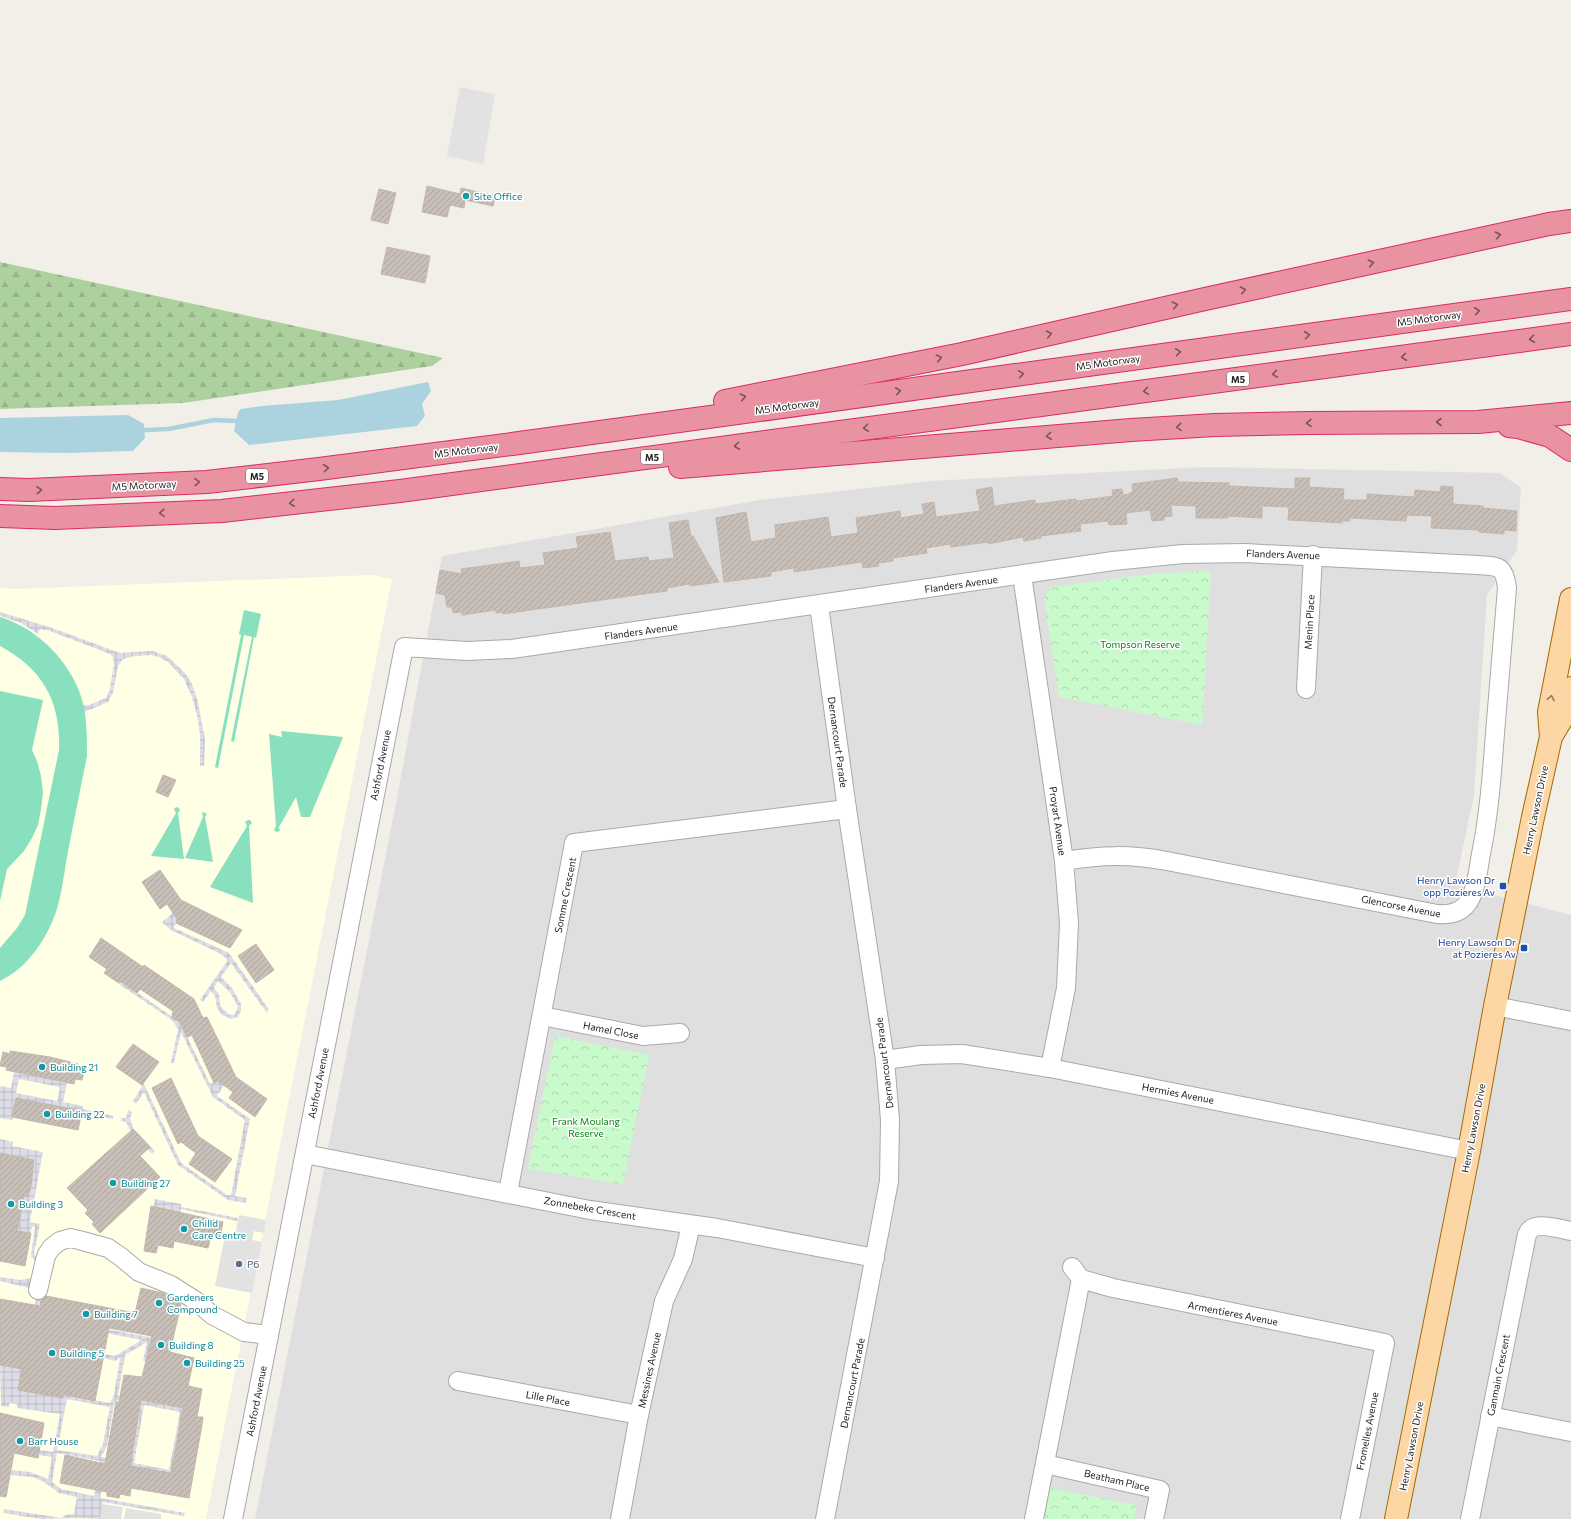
<svg xmlns="http://www.w3.org/2000/svg" width="1571" height="1519" font-family="Commissioner,sans-serif">
<style>
.residential{fill:#e0dfdf}
.education{fill:#ffffe5}
.forest{fill:url(#forest-firs)}
.park{fill:url(#park-crowns)}
.pitch{fill:#88e0be}
.parking{fill:#e2e2e2}
.plaza{fill:url(#plaza-grid);fill-rule:evenodd}
.water{fill:#aad3df}
.lines{fill:none;stroke-linecap:round;stroke-linejoin:round}
.stream{stroke:#aad3df;stroke-width:4.5}
.building{fill:url(#building-hatch);stroke:#c4b6ab;fill-rule:evenodd}
.minor-casing{stroke:#a9a9a9;stroke-width:20}
.primary-casing{stroke:#a06b00;stroke-width:24}
.motorway-casing{stroke:#dc2a67;stroke-width:24}
.minor{stroke:#fff;stroke-width:18}
.primary{stroke:#fcd6a4;stroke-width:22}
.motorway{stroke:#e892a2;stroke-width:22}
.oneway{stroke:#7b545c}
.oneway2{stroke:#8f7c63}
.culture-dot{fill:#0f9aa8;stroke:#fff;stroke-width:1.5}
.transit-dot{fill:#1a4fb4;stroke:#fff;stroke-width:1.5}
.service-dot{fill:#5c6f8a;stroke:#fff;stroke-width:1.5}
.labels{text-anchor:middle;dominant-baseline:central;stroke-width:3;stroke-linejoin:round;paint-order:stroke}
.shield{fill:#fff;stroke:#646464;stroke-width:1}
.shield-label{font-size:9px;font-weight:bold;fill:#222}
.culture-label{font-size:10px;fill:#0d838f;stroke:#fff;text-anchor:start}
.street-label{font-size:10px;fill:#222;stroke:#fff}
.park-label{font-size:10px;fill:#0c8416;stroke:#fff}
.transit-label{font-size:10px;fill:#164399;stroke:#fff;text-anchor:end}
.service-label{font-size:10px;fill:#4e5e75;stroke:#fff;text-anchor:start}
</style>
<defs>
<pattern id="forest-firs" width="22" height="20" patternUnits="userSpaceOnUse"><rect width="22" height="20" fill="#add19e"/><path d="M5 1l3.5 6h-7zM16 11l3.5 6h-7z" fill="#95b388"/></pattern>
<pattern id="park-crowns" width="20" height="18" patternUnits="userSpaceOnUse"><rect width="20" height="18" fill="#c8facc"/><path d="M2 6a3 3 0 1 1 6 0M12 15a3 3 0 1 1 6 0" fill="none" stroke="#acd6af"/></pattern>
<pattern id="plaza-grid" width="8" height="8" patternUnits="userSpaceOnUse"><rect width="8" height="8" fill="#dddde8"/><path d="M0 4h8M4 0v8" fill="none" stroke="#bdbdc7"/></pattern>
<pattern id="building-hatch" width="6" height="6" patternUnits="userSpaceOnUse"><rect width="6" height="6" fill="#c7bfb8"/><path d="M-1 1l2-2M0 6l6-6M5 7l2-2" fill="none" stroke="#aba49e"/></pattern>
</defs>
<rect width="100%" height="100%" fill="#f2efe9"/>
<polygon class="residential" points="1205,467 1500,473 1521,488 1517,550 1487,595 1474,795 1455,885 1571,915 1571,1519 255,1519 397,798 442,556 760,500 930,481"/>
<polygon class="education" points="372,575 392,579 206,1519 0,1519 0,588 17,589"/>
<polygon class="forest" points="0,262 443,358 432,366 183,403 0,409"/>
<g class="park">
<polygon points="1211,571 1202,725 1059,697 1044,598 1052,587 1151,574"/>
<polygon points="555,1036 649,1055 623,1184 528,1169"/>
<polygon points="1050,1488 1137,1505 1134,1519 1044,1519"/>
</g>
<g class="pitch">
<polygon points="244,610 261,614 256,638 254,637 234,742 231,741 252,637 244,635 218,768 215,767 241,635 239,634"/>
<path d="M0,617c40,12 75,49 84,90 3,17 3,32 3,49 -6,30 -12,60 -18,90 -4,20 -6,42 -12,63 -9,28 -29,59 -57,72v-33l17,-20 8,-13 34,-165c2,-48 -16,-81 -59,-104z"/>
<polygon points="0,691 43,700 32,750 37,761 41,776 43,793 41,809 38,825 32,838 24,851 7,869 0,901"/>
<polygon points="281,731 343,737 310,817 301,817 296,797 279,827 280,831 276,832 274,830 276,826 269,734 282,737"/>
<polygon points="176,807 179,808 180,810 178,813 184,859 151,856 176,813 174,809"/>
<polygon points="203,812 207,814 205,817 213,862 185,858 203,817 202,813"/>
<polygon points="248,820 250,820 252,823 249,826 253,903 210,887 247,826 245,822"/>
</g>
<g class="parking">
<polygon points="460,87 495,94 483,164 447,156"/>
<polygon points="239,1215 266,1220 264,1233 254,1231 252,1240 262,1242 252,1293 215,1286 225,1235 235,1236"/>
<polygon points="102,1504 123,1507 121,1519 100,1519"/>
<polygon points="126,1508 161,1514 161,1519 124,1519"/>
</g>
<g class="plaza">
<polygon points="0,612 52,628 120,653 153,651 167,656 185,673 192,684 198,702 205,740 204,766 200,766 200,734 197,715 192,697 184,679 168,662 159,657 151,655 135,656 123,659 118,666 113,693 108,702 85,712 83,705 89,705 106,698 109,692 114,665 113,657 110,654 50,631 40,629 38,634 21,623 0,616"/>
<path d="M173,913l4,6 -3,9 55,25 39,55 -1,5 -36,-50 -10,14 11,11 9,16v7l-3,6 -7,2 -9,-4 -5,-7 -2,-12 -4,-5 -8,11 -3,-2 28,-40 -7,-6 -50,-24 -9,-8zM218,981l11,10 9,15 -1,4 -3,5 -6,-1 -8,-8 -1,-12 -5,-6z"/>
<polygon points="123,972 128,981 129,987 183,1024 182,1026 210,1084 218,1081 224,1085 217,1096 250,1119 235,1196 247,1198 246,1203 228,1200 178,1165 144,1092 136,1104 133,1101 142,1087 140,1084 143,1082 181,1163 227,1195 231,1195 245,1120 213,1097 181,1032 174,1063 171,1063 178,1029 172,1020 116,982"/>
<path d="M14,1072l53,11 -4,19 20,4v3l30,7v3l-31,-6v-2l-66,-13 -4,22 -12,-2v-32l11,2zM19,1079l41,8 -3,14 -41,-8z"/>
<polygon points="128,1110 132,1112 130,1119 133,1128 155,1151 152,1154 131,1132 126,1122 121,1121 121,1118 126,1118"/>
<polygon points="0,1139 13,1142 12,1146 43,1152 30,1222 40,1224 34,1252 35,1256 39,1258 38,1263 32,1258 31,1255 35,1227 32,1226 30,1233 17,1231 24,1196 28,1197 35,1160 0,1153"/>
<polygon points="155,1199 181,1204 181,1207 238,1218 238,1216 236,1229 237,1221 181,1209 180,1212 195,1216 153,1208"/>
<path d="M41,1276l1,15 -5,25 112,21 3,-2 -6,26h-3l4,-19 -22,13 -7,41 73,14 -19,64 -65,-12 -7,36 85,15 -1,3 -81,-14 -3,17 -22,-1 -37,1 -37,-6v-4l57,9 5,-3 8,-1 3,-17 -18,-4 -15,-11 -11,-5 -22,-2 1,-5 18,2 18,7 4,-22 -14,-2 1,-5 14,2 7,-38 -43,-6v-4l-7,-1 -1,4 -8,-1 -1,-41 22,4 -3,21 43,8 1,-4 47,9 4,-8 6,-37 -5,3 -11,-3v-4l11,2 27,-16 -110,-21 6,-29 -38,-9v-4l20,3zM67,1399l43,8 -7,37 -6,12 -40,-6zM117,1400l24,5 -11,58 -29,-6 6,-11 7,-42zM144,1405l36,7 -11,58 -35,-7zM57,1453l43,8 -6,35 -33,-7 -9,-7z"/>
</g>
<g class="water">
<polygon points="428,382 431,391 422,404 425,416 417,426 249,445 234,431 238,412 241,409 262,406 338,400"/>
<polygon points="128,415 144,424 145,438 133,451 66,453 0,452 0,418"/>
</g>
<g class="lines">
<polyline class="stream" points="145,430 168,429 214,420 236,421"/>
</g>
<g class="building">
<polygon points="427,186 460,194 461,188 495,196 493,206 465,200 464,208 450,205 447,217 422,212"/>
<polygon points="379,189 396,193 388,224 371,220"/>
<polygon points="387,247 430,256 425,283 381,274"/>
<polygon points="1177,478 1178,482 1229,483 1229,486 1295,489 1295,478 1310,478 1309,487 1344,489 1343,500 1367,500 1367,494 1414,497 1415,490 1440,492 1441,486 1453,487 1453,504 1483,506 1483,508 1517,511 1516,531 1504,530 1504,534 1479,532 1479,530 1431,528 1432,516 1407,515 1406,521 1350,518 1350,521 1342,521 1342,523 1288,520 1289,507 1262,506 1262,518 1228,516 1228,518 1196,518 1196,506 1171,505 1172,516 1164,517 1164,520 1152,521 1150,510 1126,513 1127,524 1109,525 1108,521 1080,524 1081,531 1041,536 1041,538 1024,541 1023,537 988,544 988,542 951,547 950,544 926,548 927,553 893,558 893,561 878,563 879,566 863,568 862,562 794,572 794,568 771,572 771,576 724,582 716,518 746,512 751,542 776,538 775,525 828,517 831,537 858,533 856,518 900,511 901,518 924,514 922,504 934,502 936,517 980,511 976,490 992,487 994,506 1035,500 1035,504 1076,499 1077,501 1113,496 1112,490 1122,489 1123,495 1130,494 1130,493 1133,492 1132,484"/>
<polygon points="688,520 691,536 693,536 719,582 690,586 690,584 667,588 667,591 644,594 503,614 503,612 496,613 496,610 462,615 462,612 453,613 452,607 447,607 445,595 436,593 440,570 462,574 461,569 519,561 520,568 545,565 543,553 578,548 576,537 610,532 615,561 648,557 649,561 674,558 669,523"/>
<polygon points="163,775 176,780 168,797 156,792"/>
<polygon points="160,870 181,900 242,930 230,948 176,923 177,919 167,904 160,909 142,882"/>
<polygon points="101,938 143,967 144,965 194,999 203,1018 207,1017 236,1077 267,1099 255,1117 229,1098 233,1092 218,1081 214,1083 192,1035 187,1037 180,1022 172,1017 173,1011 140,989 137,993 122,982 117,982 104,973 107,969 89,957"/>
<polygon points="256,944 274,970 256,983 238,956"/>
<polygon points="133,1044 159,1062 142,1085 116,1067"/>
<polygon points="10,1051 50,1057 78,1064 77,1068 85,1069 82,1080 75,1079 74,1084 6,1070 7,1067 0,1066 3,1052 10,1054"/>
<polygon points="171,1078 198,1136 232,1159 215,1182 189,1164 196,1153 181,1142 178,1144 152,1088"/>
<polygon points="16,1098 82,1111 78,1130 12,1117"/>
<polygon points="133,1129 150,1147 140,1156 160,1177 100,1233 92,1224 94,1222 85,1213 88,1210 67,1188"/>
<polygon points="0,1153 34,1160 31,1185 28,1197 24,1196 17,1231 31,1233 25,1266 0,1261"/>
<polygon points="151,1206 223,1222 220,1237 211,1235 208,1248 174,1241 173,1248 158,1245 156,1253 144,1251"/>
<path d="M141,1288l22,5 18,11 -11,48 24,6 -6,28 14,3 -5,28h6l-1,8 -13,73 -58,-10 -1,8 -10,-2 -1,4 -12,-2v-4l-47,-9 5,-28 40,9 11,-62h3l5,-27 18,2 10,-41 -43,-8 -14,73 -32,-7v4l-45,-8 4,-21 -22,-4v-66l40,7 1,-6 5,-4 89,17zM141,1400l42,8 -12,65 -41,-7z"/>
<polygon points="0,1413 44,1423 38,1458 14,1453 6,1497 0,1496"/>
</g>
<g class="lines">
<defs>
<g id="minor">
<polyline points="1022,575 1064,861 1069,923 1066,988 1050,1068"/>
<polyline points="819,605 847,809 885,1060 890,1120 889,1181 825,1519"/>
<polyline points="1306,689 1313,555"/>
<polyline points="1495,1006 1571,1021"/>
<polyline points="542,1016 643,1036 680,1033"/>
<polyline points="885,1060 921,1055 962,1054 1050,1068 1469,1151"/>
<polyline points="305,1154 590,1210 717,1228 875,1258"/>
<polyline points="508,1193 574,843 847,809"/>
<polyline points="1072,1267 1081,1279 1113,1288 1385,1343 1350,1519"/>
<polyline points="38,1290 45,1260 47,1254 52,1247 60,1241 70,1238 79,1240 108,1248 121,1257 139,1272 171,1285 196,1301 212,1315 244,1332 269,1335"/>
<polyline points="458,1381 639,1415"/>
<polyline points="1490,1416 1571,1432"/>
<polyline points="1045,1464 1160,1490 1154,1519"/>
<path d="M233,1519l171,-872 63,4 45,-2 601,-88 70,-7 62,-1 232,12c21,2 27,-1 30,23 -4,48 -8,97 -12,145 -3,41 -6,82 -14,121 -3,15 -4,34 -12,47 -7,12 -20,14 -32,13l-270,-53c-39,-7 -64,-6 -103,0"/>
<polyline points="620,1519 639,1415 664,1301 683,1259 691,1225"/>
<polyline points="1034,1519 1081,1279"/>
<path d="M1470,1519l56,-280c1,-3 1,-7 4,-9 7,-8 31,-1 41,1"/>
</g>
<g id="primary">
<polyline points="1551,737 1549,712 1571,599"/>
<polyline points="1396,1519 1469,1151 1495,1006 1533,817 1551,737 1564,715 1571,688"/>
</g>
<g id="motorway">
<polyline points="725,401 962,354 1205,299 1549,224 1571,221"/>
<polyline points="1509,426 1518,427 1550,436 1571,450"/>
<polyline points="680,467 1131,430 1215,425 1309,423 1478,422 1571,413"/>
<polyline points="0,489 29,490 207,482 319,469 512,444 1571,299"/>
<polyline points="0,516 55,518 222,511 400,491 1571,334"/>
</g>
</defs>
<use href="#minor" class="minor-casing"/>
<use href="#primary" class="primary-casing"/>
<use href="#motorway" class="motorway-casing"/>
<use href="#minor" class="minor"/>
<use href="#primary" class="primary"/>
<use href="#motorway" class="motorway"/>
</g>
<defs><path id="oneway-chevron" d="M-2-3.5L2.5 0L-2 3.5" fill="none" stroke-width="1.6" stroke-linecap="round" stroke-linejoin="round"/></defs>
<g class="oneway">
<use href="#oneway-chevron" transform="translate(1498 235) rotate(-12)"/>
<use href="#oneway-chevron" transform="translate(1371 263) rotate(-12)"/>
<use href="#oneway-chevron" transform="translate(1243 290) rotate(-12)"/>
<use href="#oneway-chevron" transform="translate(1175 305) rotate(-13)"/>
<use href="#oneway-chevron" transform="translate(1477 311) rotate(-8)"/>
<use href="#oneway-chevron" transform="translate(1049 334) rotate(-13)"/>
<use href="#oneway-chevron" transform="translate(1307 335) rotate(-8)"/>
<use href="#oneway-chevron" transform="translate(1532 339) rotate(172)"/>
<use href="#oneway-chevron" transform="translate(1178 352) rotate(-8)"/>
<use href="#oneway-chevron" transform="translate(1404 357) rotate(172)"/>
<use href="#oneway-chevron" transform="translate(939 358) rotate(-12)"/>
<use href="#oneway-chevron" transform="translate(1021 374) rotate(-8)"/>
<use href="#oneway-chevron" transform="translate(1275 374) rotate(172)"/>
<use href="#oneway-chevron" transform="translate(898 391) rotate(-8)"/>
<use href="#oneway-chevron" transform="translate(1146 391) rotate(172)"/>
<use href="#oneway-chevron" transform="translate(743 397) rotate(-11)"/>
<use href="#oneway-chevron" transform="translate(1439 422) rotate(180)"/>
<use href="#oneway-chevron" transform="translate(1309 423) rotate(179)"/>
<use href="#oneway-chevron" transform="translate(1179 427) rotate(177)"/>
<use href="#oneway-chevron" transform="translate(866 428) rotate(172)"/>
<use href="#oneway-chevron" transform="translate(1049 436) rotate(175)"/>
<use href="#oneway-chevron" transform="translate(737 446) rotate(172)"/>
<use href="#oneway-chevron" transform="translate(326 468) rotate(-7)"/>
<use href="#oneway-chevron" transform="translate(197 482) rotate(-3)"/>
<use href="#oneway-chevron" transform="translate(39 490) rotate(-3)"/>
<use href="#oneway-chevron" transform="translate(292 503) rotate(174)"/>
<use href="#oneway-chevron" transform="translate(162 513) rotate(178)"/>
</g>
<use class="oneway2" href="#oneway-chevron" transform="translate(1551 698) rotate(-79)"/>
<g class="culture-dot">
<circle cx="466" cy="196" r="4"/>
<circle cx="42" cy="1067" r="4"/>
<circle cx="47" cy="1114" r="4"/>
<circle cx="113" cy="1183" r="4"/>
<circle cx="11" cy="1204" r="4"/>
<circle cx="184" cy="1229" r="4"/>
<circle cx="159" cy="1303" r="4"/>
<circle cx="86" cy="1314" r="4"/>
<circle cx="161" cy="1345" r="4"/>
<circle cx="52" cy="1353" r="4"/>
<circle cx="187" cy="1363" r="4"/>
<circle cx="20" cy="1441" r="4"/>
</g>
<g class="transit-dot">
<rect x="1499" y="882" width="8" height="8" rx="2"/>
<rect x="1520" y="944" width="8" height="8" rx="2"/>
</g>
<circle class="service-dot" cx="239" cy="1264" r="4"/>
<g class="labels">
<g class="shield">
<rect x="1227" y="372" width="22" height="14" rx="3"/>
<rect x="641" y="450" width="22" height="14" rx="3"/>
<rect x="246" y="469" width="22" height="14" rx="3"/>
</g>
<g class="shield-label">
<text x="1238" y="379">M5</text>
<text x="652" y="457">M5</text>
<text x="257" y="476">M5</text>
</g>
<g class="culture-label">
<text x="474" y="196">Site Office</text>
<text x="50" y="1067">Building 21</text>
<text x="55" y="1114">Building 22</text>
<text x="121" y="1183">Building 27</text>
<text x="19" y="1204">Building 3</text>
<text x="192" y="1223">Chilld<tspan x="192" dy="12">Care Centre</tspan></text>
<text x="167" y="1297">Gardeners<tspan x="167" dy="12">Compound</tspan></text>
<text x="94" y="1314">Building 7</text>
<text x="169" y="1345">Building 8</text>
<text x="60" y="1353">Building 5</text>
<text x="195" y="1363">Building 25</text>
<text x="28" y="1441">Barr House</text>
</g>
<g class="street-label">
<text transform="translate(1429 318) rotate(-8)">M5 Motorway</text>
<text transform="translate(1108 362) rotate(-8)">M5 Motorway</text>
<text transform="translate(787 406) rotate(-8)">M5 Motorway</text>
<text transform="translate(466 450) rotate(-7)">M5 Motorway</text>
<text transform="translate(144 485) rotate(-3)">M5 Motorway</text>
<text transform="translate(1283 554) rotate(2)">Flanders Avenue</text>
<text transform="translate(961 584) rotate(-8)">Flanders Avenue</text>
<text transform="translate(1309 622) rotate(-87)">Menin Place</text>
<text transform="translate(641 631) rotate(-8)">Flanders Avenue</text>
<text transform="translate(838 742) rotate(82)">Dernancourt Parade</text>
<text transform="translate(380 765) rotate(-79)">Ashford Avenue</text>
<text transform="translate(1535 810) rotate(-78)">Henry Lawson Drive</text>
<text transform="translate(1058 821) rotate(82)">Proyart Avenue</text>
<text transform="translate(565 895) rotate(-79)">Somme Crescent</text>
<text transform="translate(1401 906) rotate(11)">Glencorse Avenue</text>
<text transform="translate(611 1030) rotate(11)">Hamel Close</text>
<text transform="translate(884 1063) rotate(-97)">Dernancourt Parade</text>
<text transform="translate(318 1083) rotate(-79)">Ashford Avenue</text>
<text transform="translate(1178 1093) rotate(11)">Hermies Avenue</text>
<text transform="translate(1473 1128) rotate(-79)">Henry Lawson Drive</text>
<text transform="translate(590 1208) rotate(10)">Zonnebeke Crescent</text>
<text transform="translate(1233 1313) rotate(11)">Armentieres Avenue</text>
<text transform="translate(649 1370) rotate(-78)">Messines Avenue</text>
<text transform="translate(1498 1375) rotate(-79)">Ganmain Crescent</text>
<text transform="translate(852 1383) rotate(-79)">Dernancourt Parade</text>
<text transform="translate(548 1398) rotate(11)">Lille Place</text>
<text transform="translate(256 1401) rotate(-79)">Ashford Avenue</text>
<text transform="translate(1367 1431) rotate(-79)">Fromelles Avenue</text>
<text transform="translate(1411 1446) rotate(-79)">Henry Lawson Drive</text>
<text transform="translate(1117 1480) rotate(13)">Beatham Place</text>
</g>
<g class="park-label">
<text x="1140" y="644">Tompson Reserve</text>
<text x="586" y="1121">Frank Moulang<tspan x="586" dy="12">Reserve</tspan></text>
</g>
<g class="transit-label">
<text x="1495" y="880">Henry Lawson Dr<tspan x="1495" dy="12">opp Pozieres Av</tspan></text>
<text x="1516" y="942">Henry Lawson Dr<tspan x="1516" dy="12">at Pozieres Av</tspan></text>
</g>
<g class="service-label">
<text x="247" y="1264">P6</text>
</g>
</g>
</svg>
